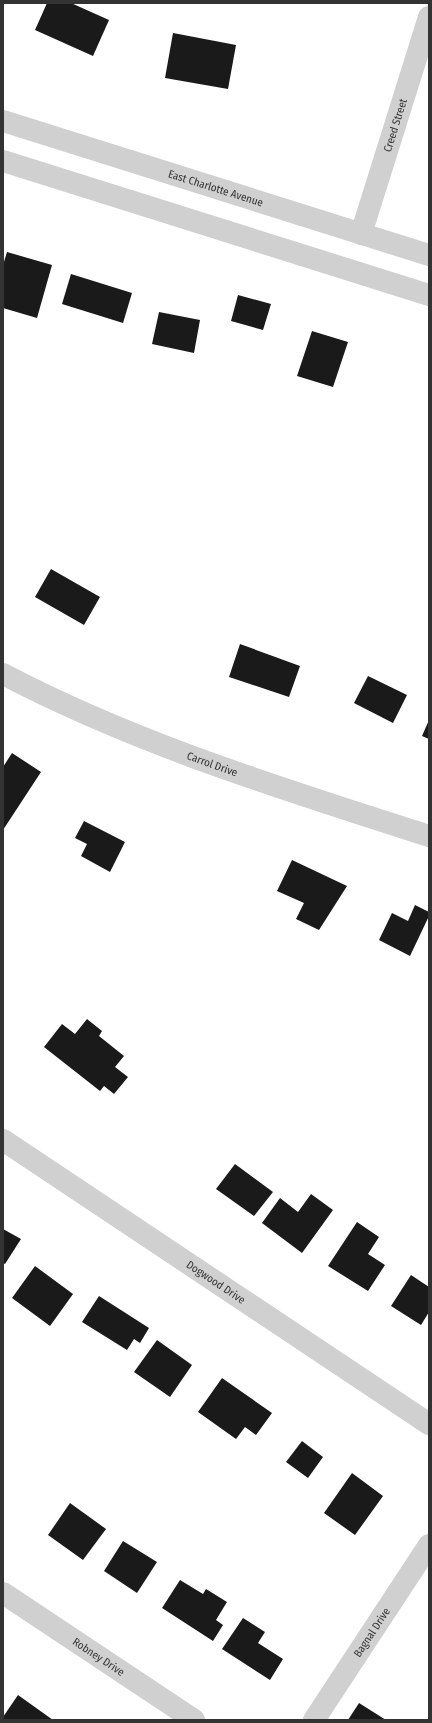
<svg xmlns="http://www.w3.org/2000/svg" width="432" height="1723" font-family="'Fira Sans Condensed',sans-serif">
<style>
.building{fill:#1a1a1a}
.lines{fill:none;stroke-linecap:round;stroke-linejoin:round}
.minor{stroke:#d0d0d0;stroke-width:22}
.labels{text-anchor:middle;dominant-baseline:central;stroke-width:4;stroke-linejoin:round;paint-order:stroke}
.street-label{font-size:11px;fill:#333;stroke:#fff}
</style>
<rect width="100%" height="100%" fill="#fff"/>
<g class="building">
<polygon points="47,3 71,3 109,20 93,56 35,30"/>
<polygon points="173,33 236,45 228,89 165,78"/>
<polygon points="7,252 52,265 37,318 3,308 3,265"/>
<polygon points="71,274 132,293 123,323 62,304"/>
<polygon points="238,295 271,304 263,330 231,321"/>
<polygon points="159,312 200,320 194,353 152,344"/>
<polygon points="312,331 348,342 333,387 297,376"/>
<polygon points="51,569 100,597 84,625 35,597"/>
<polygon points="240,644 300,666 289,697 229,677"/>
<polygon points="368,676 407,695 393,723 354,703"/>
<polygon points="429,720 429,739 422,736"/>
<polygon points="12,753 41,772 3,830 3,767"/>
<polygon points="84,821 125,842 110,872 81,856 87,844 75,838"/>
<polygon points="292,860 347,886 319,930 296,919 304,903 277,891"/>
<polygon points="415,905 429,912 429,916 410,956 379,940 392,913 408,921"/>
<polygon points="87,1019 102,1031 99,1036 124,1056 115,1067 128,1077 114,1094 104,1086 100,1091 44,1047 62,1024 75,1034"/>
<polygon points="235,1164 273,1192 254,1216 216,1189"/>
<polygon points="311,1194 333,1210 302,1253 262,1223 280,1198 298,1212"/>
<polygon points="357,1222 379,1237 368,1254 385,1265 368,1291 328,1266"/>
<polygon points="3,1229 21,1239 5,1264 3,1263"/>
<polygon points="35,1266 73,1294 50,1326 12,1298"/>
<polygon points="411,1275 429,1287 429,1312 421,1325 391,1306"/>
<polygon points="99,1296 149,1328 140,1343 134,1339 127,1350 82,1322"/>
<polygon points="157,1340 192,1365 170,1397 134,1372"/>
<polygon points="222,1378 272,1413 256,1435 245,1427 236,1439 198,1412"/>
<polygon points="302,1441 323,1457 308,1478 286,1462"/>
<polygon points="352,1473 383,1496 355,1535 324,1513"/>
<polygon points="70,1503 106,1529 83,1560 48,1535"/>
<polygon points="123,1541 157,1562 137,1593 104,1571"/>
<polygon points="180,1580 203,1594 206,1589 227,1602 216,1620 223,1625 213,1641 162,1608"/>
<polygon points="243,1618 265,1632 258,1643 283,1659 270,1680 222,1649"/>
<polygon points="18,1695 53,1720 3,1720 3,1717"/>
<polygon points="359,1703 386,1720 348,1720"/>
</g>
<g class="lines">
<g class="minor">
<path id="s1" d="M3,121l426,134"/>
<polyline points="3,161 429,295"/>
<path id="s2" d="M361,234l68,-217"/>
<path id="s3" d="M3,674c135,71 281,115 426,162"/>
<path id="s4" d="M3,1140l426,284"/>
<path id="s5" d="M3,1593l191,127"/>
<path id="s6" d="M314,1720l115,-175"/>
</g>
</g>
<g class="labels">
<g class="street-label">
<text stroke="none"><textPath href="#s2" startOffset="114">Creed Street</textPath></text>
<text stroke="none"><textPath href="#s1" startOffset="223">East Charlotte Avenue</textPath></text>
<text stroke="none"><textPath href="#s3" startOffset="228">Carrol Drive</textPath></text>
<text stroke="none"><textPath href="#s4" startOffset="256">Dogwood Drive</textPath></text>
<text stroke="none"><textPath href="#s6" startOffset="105">Bagnal Drive</textPath></text>
<text stroke="none"><textPath href="#s5" startOffset="115">Robney Drive</textPath></text>
</g>
</g>
<rect width="432" height="1723" fill="none" stroke="#333333" stroke-width="8"/>
</svg>
